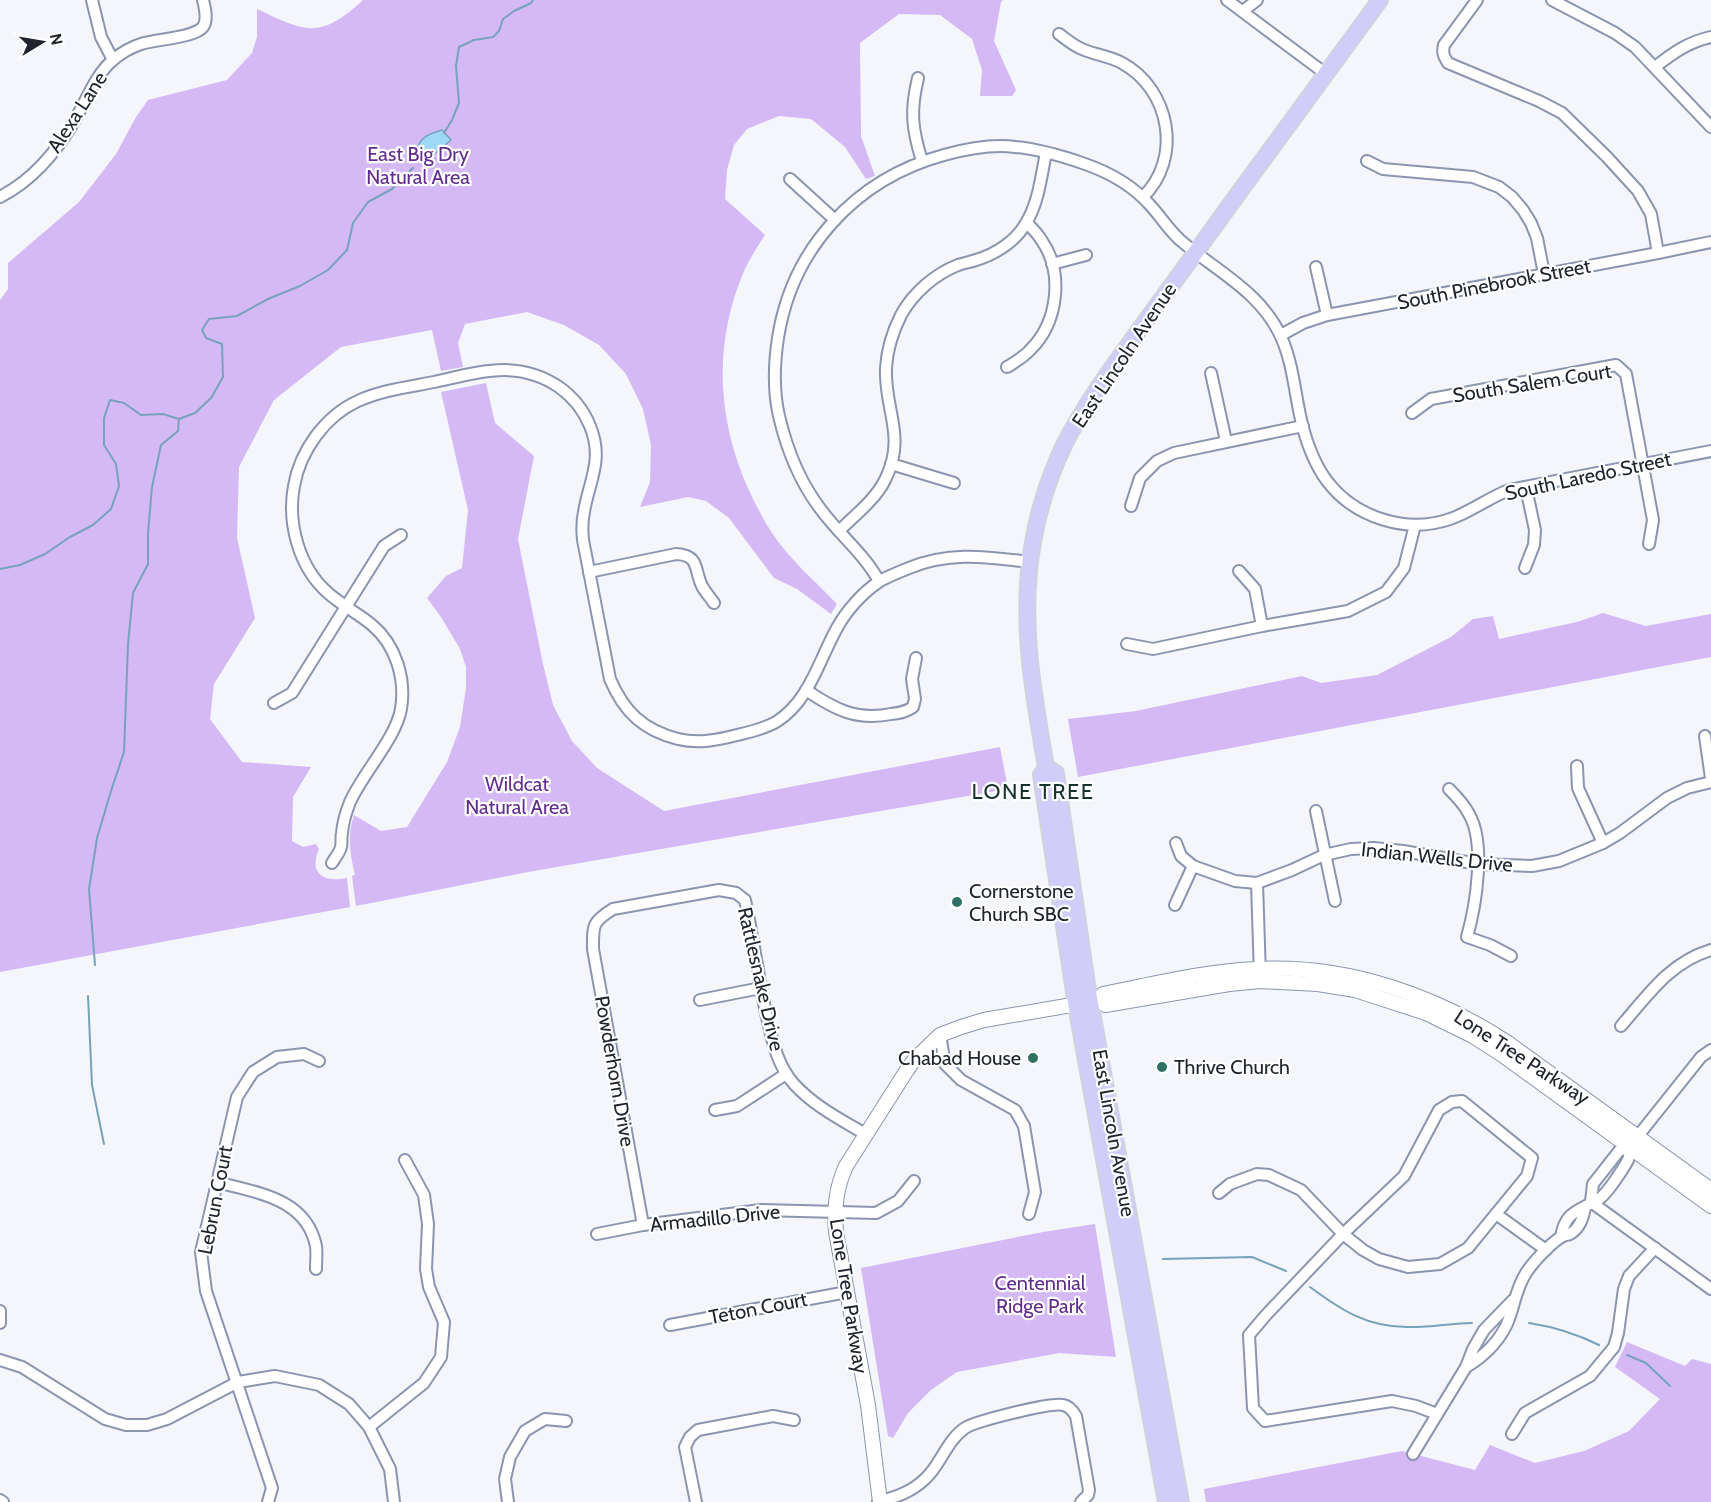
<svg xmlns="http://www.w3.org/2000/svg" width="1711" height="1502" font-family="Cabin,sans-serif">
<style>
.green{fill:#d4b9f5}
.water{fill:#9dd8f7;stroke:#78a2bb;stroke-width:1.5}
.lines{fill:none;stroke-linecap:round;stroke-linejoin:round}
.stream{stroke:#78a2bb;stroke-width:2}
.street-casing{stroke:#8b95af;stroke-width:14}
.secondary-casing{stroke:#8b95af;stroke-width:16}
.primary-casing{stroke:#d2d3d5;stroke-width:18}
.street{stroke:#fff;stroke-width:10}
.secondary{stroke:#fff;stroke-width:14}
.primary{stroke:#d0cdf8;stroke-width:15}
.poi-dot{fill:#2e7162;stroke:#fff;stroke-width:2}
.labels{text-anchor:middle;dominant-baseline:central;stroke-width:4.5;stroke-linejoin:round;paint-order:stroke}
.street-label{font-size:20px;fill:#20242e;stroke:#fff}
.park-label{font-size:20px;fill:#612d8d;stroke:#fff}
.poi-label{font-size:20px;fill:#20242e;stroke:#fff;text-anchor:start}
.quarter-label{font-size:22px;letter-spacing:1.5px;fill:#15342d;stroke:#fff}
</style>
<rect width="100%" height="100%" fill="#f4f6fc"/>
<g class="green">
<path d="M363,0h640l-2,2 -7,39 22,49 -4,6h-32l2,-26 -10,-31 -32,-24 -41,-1 -39,29 1,93 14,40 -9,3 -21,-32 -34,-28 -32,-3 -32,13 -13,16 -7,25 -2,29 40,36c-7,11 -15,23 -21,36 -38,89 -23,181 28,262 17,26 43,48 65,71l-6,10 -34,-25 -23,-11 -45,-60 -23,-17 -18,-4 -48,10 10,-25 1,-37 -8,-36 -17,-35 -27,-29 -35,-20 -37,-13 -62,12 -7,19 5,24 -22,4 -9,-41 -91,17 -67,53 -35,67 -2,71 18,80 -41,66 -4,35 32,43 69,5 -18,30 -1,44 11,6 13,-3 3,5c-11,25 5,34 28,29l3,29 -350,65v-672l8,-11v-26l71,-61 37,-48 20,-37 12,-17 79,-20 25,-27 5,-16v-28c48,23 63,31 106,-9z"/>
<path d="M486,383l9,40 39,33 -16,83 25,125 10,41 19,36 25,27 67,43 336,-64 8,42 -480,83 -172,34 -4,-30 3,-1c-5,-21 -8,-39 -1,-60l27,16 26,-4 40,-65 13,-35 6,-39v-21l-6,-18 -19,-32 -14,-19 19,-22 16,-8 6,-58 -27,-118z"/>
<polygon points="1603,613 1646,626 1711,614 1711,657 1078,777 1068,719 1136,711 1302,676 1321,683 1377,675 1451,637 1473,619 1493,616 1499,639 1577,622"/>
<polygon points="1095,1224 1116,1357 1059,1353 957,1372 931,1390 908,1413 893,1438 888,1436 861,1268 1043,1232"/>
<polygon points="1627,1342 1685,1366 1692,1359 1711,1364 1711,1502 1206,1502 1204,1489 1402,1451 1475,1470 1490,1445 1535,1463 1584,1451 1629,1431 1660,1399 1615,1367"/>
</g>
<path class="water" d="M442,130l9,10 -19,16 -13,-6 -1,-4c4,-10 14,-13 24,-16z"/>
<g class="lines">
<g class="stream">
<polyline points="444,133 452,120 459,103 456,66 459,47 474,40 493,37 499,31 503,19 514,11 531,3 533,0"/>
<polyline points="420,159 425,153"/>
<polyline points="0,569 20,565 45,554 70,537 93,525 111,509 119,486 116,464 104,445 104,418 110,400 124,403 141,415 163,414 179,419 195,413 211,398 223,377 222,344 206,338 202,330 209,319 237,316 268,299 300,286 328,270 347,250 353,223 368,202 392,189 413,168"/>
<polyline points="95,965 89,889 97,838 111,791 124,752 128,644 133,593 148,564 148,533 152,487 161,445 178,431 179,419"/>
<polyline points="88,996 92,1085 104,1144"/>
<polyline points="1163,1259 1252,1257 1286,1271"/>
<path d="M1310,1287c31,23 57,40 97,40 22,1 44,-4 65,-4"/>
<path d="M1529,1323c26,4 46,10 70,22"/>
<polyline points="1627,1355 1646,1363 1670,1386"/>
</g>
<defs>
<g id="street">
<polyline points="92,0 101,37 113,60"/>
<polyline points="1227,0 1326,74"/>
<path d="M1477,0l-33,45c-2,8 0,12 4,18l91,38 23,12 45,44 31,34 13,23 7,39"/>
<polyline points="1552,0 1615,33 1635,47 1711,127"/>
<polyline points="1243,11 1257,0"/>
<path d="M1059,34c7,5 15,12 23,15 13,6 28,7 40,14 48,26 61,95 21,134"/>
<path d="M1655,67c18,-14 33,-25 56,-30"/>
<path d="M918,78c-8,33 -6,51 4,83"/>
<polyline points="1367,161 1383,169 1473,177 1499,187 1512,197 1523,210 1531,223 1537,238 1544,274"/>
<polyline points="790,179 835,220"/>
<path d="M0,197c33,-17 58,-47 76,-79 11,-19 20,-44 37,-58 8,-7 19,-13 28,-16 15,-5 53,-6 62,-17 5,-7 2,-19 0,-27"/>
<polyline points="1052,264 1086,255"/>
<polyline points="1316,267 1327,315"/>
<polyline points="1281,335 1303,323 1327,315 1658,253 1711,242"/>
<path d="M1007,367c8,-5 17,-10 23,-17 28,-27 34,-77 12,-109 -4,-7 -10,-13 -15,-18"/>
<polyline points="1211,373 1226,441"/>
<polyline points="1412,413 1431,399 1616,365 1626,374 1653,520 1649,544"/>
<polyline points="891,464 954,483"/>
<polyline points="1131,506 1140,478 1157,461 1174,453 1303,426"/>
<path d="M839,531c16,-16 36,-31 46,-51 22,-44 -1,-70 1,-112 1,-18 7,-37 15,-53 12,-22 34,-41 57,-50 6,-2 12,-3 18,-5 20,-6 40,-19 50,-37 13,-21 15,-47 20,-70"/>
<polyline points="1525,568 1534,545 1535,530 1526,488"/>
<polyline points="1239,571 1255,589 1262,626"/>
<path d="M589,572l87,-18c24,1 18,16 26,32 3,6 8,11 12,17"/>
<path d="M879,581c-15,-27 -39,-46 -57,-70 -22,-28 -35,-61 -43,-95 -6,-26 -5,-52 -1,-78 14,-90 78,-159 166,-183 22,-6 48,-11 71,-8 23,2 47,9 70,17 23,8 48,22 65,41 11,12 18,24 30,35 36,31 82,52 102,99 12,28 13,59 21,89 5,18 12,37 24,53 28,37 80,53 123,38 21,-7 38,-21 59,-29l202,-39"/>
<polyline points="1127,644 1153,649 1262,626 1348,611 1386,592 1404,568 1415,525"/>
<path d="M806,690c28,19 50,31 85,24 9,-1 15,-2 22,-7l2,-8 -3,-20 4,-21"/>
<polyline points="274,703 292,693 384,546 401,535"/>
<polyline points="1705,736 1711,778"/>
<polyline points="1577,766 1578,788 1603,843"/>
<path d="M1449,789c7,7 15,15 20,25 17,29 7,91 -2,123l23,8 21,11"/>
<polyline points="1316,811 1335,901"/>
<polyline points="1176,843 1181,856 1193,866 1235,881 1257,883 1292,870 1324,855 1351,849 1374,848 1403,851 1478,864 1532,866 1559,861 1603,843 1620,833 1667,798 1687,788 1711,782"/>
<path d="M332,863c3,-5 8,-11 9,-16 1,-4 0,-10 1,-14 1,-11 4,-21 8,-31 13,-29 46,-64 51,-93 5,-30 -5,-64 -29,-84 -14,-12 -31,-20 -45,-33 -28,-25 -40,-69 -33,-106 6,-35 31,-70 64,-85 24,-11 51,-14 76,-19 46,-10 84,-23 125,5 14,10 25,24 31,39 14,34 -1,55 -6,86 -2,9 -2,18 -1,28l27,139c14,33 33,51 68,60 20,5 40,1 59,-4 13,-3 27,-6 39,-13 33,-20 43,-62 61,-94 9,-17 26,-36 43,-47 9,-5 19,-9 29,-13 42,-17 77,-11 121,-6"/>
<polyline points="1257,883 1260,976"/>
<polyline points="1175,905 1193,866"/>
<polyline points="700,1000 761,988"/>
<path d="M1621,1026c27,-31 49,-64 90,-76"/>
<polyline points="940,1035 945,1064 961,1080 1015,1110 1024,1126 1035,1192 1029,1214"/>
<polyline points="715,1110 737,1106 786,1074"/>
<path d="M217,1182c40,11 89,16 99,64 1,7 0,15 0,23"/>
<polyline points="1219,1193 1230,1184 1257,1174 1269,1175 1301,1190 1343,1234 1363,1250 1379,1259 1408,1267 1440,1264 1468,1248 1527,1176 1532,1158 1462,1101 1452,1102 1439,1110 1404,1176 1343,1234 1266,1315 1249,1335 1253,1408 1265,1421 1392,1401 1416,1406 1437,1414"/>
<polyline points="1591,1202 1593,1184 1619,1151 1630,1146 1701,1057 1711,1050"/>
<polyline points="1591,1202 1711,1289"/>
<polyline points="1496,1214 1546,1250"/>
<path d="M643,1225l-50,-276c0,-24 -1,-27 20,-40l106,-19 17,3 9,7c8,37 13,75 21,113 6,25 10,51 28,71 20,22 46,35 71,50"/>
<polyline points="597,1234 643,1225 761,1210 876,1213 898,1201 914,1181"/>
<path d="M1561,1237c4,-26 18,-26 38,-38 8,-5 24,-30 29,-39 2,-4 1,-9 2,-14"/>
<polyline points="0,1311 0,1323"/>
<polyline points="670,1325 847,1292"/>
<polyline points="0,1360 22,1367 105,1419 126,1425 147,1425 167,1419 238,1382 275,1376 319,1385 349,1404 369,1427 390,1469 394,1502"/>
<path d="M1466,1367c19,-11 37,-29 44,-51 5,-15 7,-29 16,-43 7,-11 24,-29 35,-36 3,-2 6,-2 9,-3 10,-6 13,-16 15,-27"/>
<polyline points="369,1427 424,1383 441,1357 444,1322 429,1287 426,1269 428,1224 424,1195 405,1160"/>
<polyline points="1512,1434 1525,1413 1590,1376 1614,1347 1618,1333 1624,1289 1629,1276 1655,1248"/>
<polyline points="1413,1454 1466,1367 1473,1349 1484,1330 1513,1300"/>
<polyline points="0,1500 3,1502"/>
<polyline points="268,1502 272,1488 206,1291 201,1252 237,1097 253,1072 277,1057 304,1054 319,1061"/>
<polyline points="508,1502 505,1479 510,1457 525,1431 545,1419 566,1421"/>
<polyline points="696,1502 685,1447 690,1437 698,1430 773,1416 794,1420"/>
<path d="M878,1502c18,-5 34,-10 48,-24 15,-14 21,-38 39,-50 11,-7 86,-26 98,-23 6,1 10,6 13,11l13,74 -1,5 -7,7"/>
</g>
<g id="secondary">
<polyline points="1101,1000 1105,1005 1229,984 1260,981 1318,984 1355,990 1426,1013 1473,1036 1501,1054 1711,1206"/>
<path d="M880,1502l-12,-97 -32,-173c-2,-24 0,-44 10,-66l61,-96 8,-11 25,-24 21,-8 23,-7 117,-20 2,-6c51,-10 103,-23 154,-25 89,-5 178,26 251,74l203,147"/>
</g>
<g id="primary">
<polyline points="1046,767 1056,773 1087,984 1181,1502"/>
<path d="M1166,1502l-90,-497 -35,-230 5,-8c-13,-75 -27,-149 -13,-225 6,-34 17,-68 32,-99 18,-35 41,-67 64,-99 24,-33 48,-66 72,-99 59,-82 119,-163 179,-245"/>
</g>
</defs>
<use href="#street" class="street-casing"/>
<use href="#secondary" class="secondary-casing"/>
<use href="#primary" class="primary-casing"/>
<use href="#street" class="street"/>
<use href="#secondary" class="secondary"/>
<use href="#primary" class="primary"/>
</g>
<g class="poi-dot">
<circle cx="957" cy="902" r="6"/>
<circle cx="1033" cy="1058" r="6"/>
<circle cx="1162" cy="1067" r="6"/>
</g>
<g class="labels">
<g class="street-label">
<text transform="translate(77 112) rotate(-57)">Alexa Lane</text>
<text transform="translate(1494 284) rotate(-11)">South Pinebrook Street</text>
<text transform="translate(1124 355) rotate(-56)">East Lincoln Avenue</text>
<text transform="translate(1532 383) rotate(-9)">South Salem Court</text>
<text transform="translate(1588 476) rotate(-12)">South Laredo Street</text>
<text transform="translate(1437 857) rotate(6)">Indian Wells Drive</text>
<text transform="translate(761 979) rotate(77)">Rattlesnake Drive</text>
<text transform="translate(1522 1057) rotate(33)">Lone Tree Parkway</text>
<text transform="translate(615 1071) rotate(80)">Powderhorn Drive</text>
<text transform="translate(1114 1133) rotate(80)">East Lincoln Avenue</text>
<text transform="translate(215 1200) rotate(-79)">Lebrun Court</text>
<text transform="translate(715 1218) rotate(-6)">Armadillo Drive</text>
<text transform="translate(849 1296) rotate(81)">Lone Tree Parkway</text>
<text transform="translate(758 1308) rotate(-11)">Teton Court</text>
</g>
<g class="park-label">
<text x="418" y="154">East Big Dry<tspan x="418" dy="23">Natural Area</tspan></text>
<text x="517" y="784">Wildcat<tspan x="517" dy="23">Natural Area</tspan></text>
<text x="1040" y="1283">Centennial<tspan x="1040" dy="23">Ridge Park</tspan></text>
</g>
<g class="poi-label">
<text x="969" y="891">Cornerstone<tspan x="969" dy="23">Church SBC</tspan></text>
<text x="1021" y="1058" text-anchor="end">Chabad House</text>
<text x="1174" y="1067">Thrive Church</text>
</g>
<g class="quarter-label">
<text x="1033" y="791">LONE TREE</text>
</g>
</g>
<g transform="translate(42 42) rotate(79)" stroke="#ffffff" stroke-width="4.5" paint-order="stroke">
<path d="M0-4.5L10 22L0 15L-10 22Z" fill="#20242e"/>
<text y="-9" font-size="16" font-weight="bold" text-anchor="middle" fill="#20242e">N</text>
</g>
</svg>
